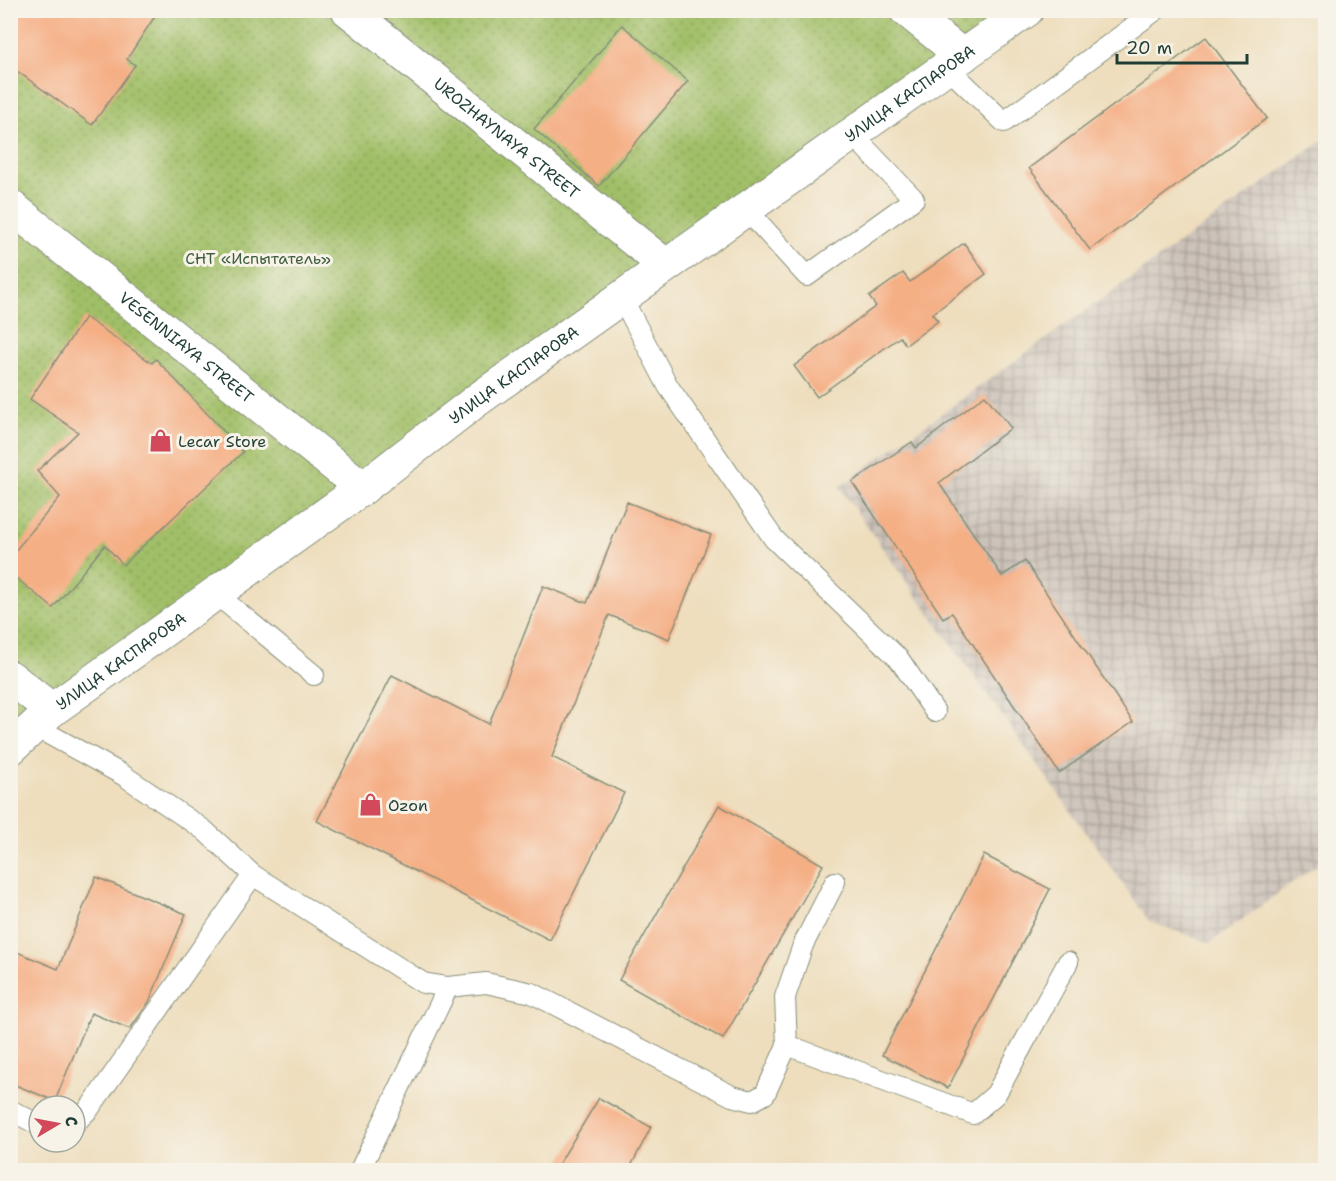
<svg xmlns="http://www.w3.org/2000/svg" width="1336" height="1181" font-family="'Shantell Sans',sans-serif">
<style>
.industrial{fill:url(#industrial-grid)}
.garden{fill:url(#garden-dots);stroke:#607e4e;stroke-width:1.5}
.building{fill:#f5af85}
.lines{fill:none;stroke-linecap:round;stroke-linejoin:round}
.service-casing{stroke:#868e79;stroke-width:22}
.minor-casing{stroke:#868e79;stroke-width:35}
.primary-casing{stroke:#868e79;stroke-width:35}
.service{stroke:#fff;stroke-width:20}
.minor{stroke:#fff;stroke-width:33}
.primary{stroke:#fff;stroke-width:33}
.labels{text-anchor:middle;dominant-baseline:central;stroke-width:6;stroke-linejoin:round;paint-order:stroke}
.street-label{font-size:16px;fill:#1f3d34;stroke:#f7f3e8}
.park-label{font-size:16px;fill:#405e41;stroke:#f7f3e8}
.poi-label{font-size:16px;fill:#1f3d34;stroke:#f7f3e8;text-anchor:start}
</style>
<defs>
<pattern id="industrial-grid" width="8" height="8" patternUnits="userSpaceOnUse" patternTransform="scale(1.5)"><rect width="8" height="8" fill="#ccc2b9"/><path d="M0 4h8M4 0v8" fill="none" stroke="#a59f97"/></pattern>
<pattern id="garden-dots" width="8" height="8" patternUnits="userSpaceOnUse" patternTransform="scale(1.5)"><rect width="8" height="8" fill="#a1bf67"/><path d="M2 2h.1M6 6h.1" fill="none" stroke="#839c56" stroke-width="1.8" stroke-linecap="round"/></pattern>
</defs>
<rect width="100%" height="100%" fill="#f7f3e8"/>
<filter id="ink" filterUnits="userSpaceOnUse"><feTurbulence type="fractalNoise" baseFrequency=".0167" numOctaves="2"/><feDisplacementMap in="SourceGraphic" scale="12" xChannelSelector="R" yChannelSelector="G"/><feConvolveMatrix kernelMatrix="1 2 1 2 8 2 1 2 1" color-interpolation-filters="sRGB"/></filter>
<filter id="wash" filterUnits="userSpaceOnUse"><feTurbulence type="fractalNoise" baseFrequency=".008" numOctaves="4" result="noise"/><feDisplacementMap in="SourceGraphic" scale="24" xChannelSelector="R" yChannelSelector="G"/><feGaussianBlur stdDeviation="1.35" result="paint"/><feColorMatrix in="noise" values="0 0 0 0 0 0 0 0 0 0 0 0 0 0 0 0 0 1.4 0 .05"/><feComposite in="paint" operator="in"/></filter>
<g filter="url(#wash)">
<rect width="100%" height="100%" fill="#eedebe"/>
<polygon class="industrial" points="1325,139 1325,859 1210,943 1150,922 839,487"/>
<polygon class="garden" points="11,11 1027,11 11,749"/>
<g id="blocks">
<g class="building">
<polygon points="10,10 159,10 127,59 135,65 92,125 10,66"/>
<polygon points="622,25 688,81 599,186 534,129"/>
<polygon points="1206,37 1267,118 1090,250 1029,168"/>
<polygon points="964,243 986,274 932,314 938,321 906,345 900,337 817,397 794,366 876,306 869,297 903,273 910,282"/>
<polygon points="85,317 152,363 156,359 243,452 123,565 105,545 53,608 10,573 10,557 60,497 37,471 78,432 30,399"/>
<polygon points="985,395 1011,428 939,483 1002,576 1025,561 1133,722 1059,773 952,613 943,618 852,482 912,442 916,448"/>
<polygon points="627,502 711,535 669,639 609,615 552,757 624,793 550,940 317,821 392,675 489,724 543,586 587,603"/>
<polygon points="719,805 823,865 723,1039 619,980"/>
<polygon points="984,855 1050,889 948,1088 882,1055"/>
<polygon points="96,877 186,914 149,1002 130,1029 91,1013 55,1101 10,1083 10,949 58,969"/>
<polygon points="599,1098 651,1127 629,1170 555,1170"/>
</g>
</g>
</g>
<g filter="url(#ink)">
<use href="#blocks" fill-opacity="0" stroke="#868e79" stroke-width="1.5"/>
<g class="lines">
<defs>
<g id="service">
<polyline points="947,67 1004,122 1156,10"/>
<polyline points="746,209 807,276 914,199 852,134"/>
<polyline points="622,298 668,386 774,539 899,659 935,712"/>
<polyline points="216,594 314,675"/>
<polyline points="34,726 123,775 204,830 253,875 89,1109 75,1123"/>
<polyline points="253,875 423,983 448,987 486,983 532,993 732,1096 752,1101 765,1094 787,1045 973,1114 996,1094 1068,962"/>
<polyline points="787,1045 785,997 803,945 835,882"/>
<polyline points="10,1110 39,1125"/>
<polyline points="360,1170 448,987"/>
</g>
<g id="minor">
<path id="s1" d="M348,10l317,255"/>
<polyline points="906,10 963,56"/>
<path id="s2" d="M10,206l353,282"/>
<polyline points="10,677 52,710"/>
</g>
<g id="primary">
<path id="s3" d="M10,749l42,-39 311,-222 114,-88 550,-390"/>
</g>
</defs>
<use href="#service" class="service-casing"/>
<use href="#minor" class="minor-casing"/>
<use href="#primary" class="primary-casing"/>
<use href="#service" class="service"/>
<use href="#minor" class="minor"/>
<use href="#primary" class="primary"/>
</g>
</g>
<defs>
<symbol id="shop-bare" viewBox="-9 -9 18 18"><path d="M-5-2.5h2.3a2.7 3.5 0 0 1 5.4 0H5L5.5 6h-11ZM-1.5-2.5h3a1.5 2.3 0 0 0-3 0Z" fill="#d1495b" stroke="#f7f3e8" stroke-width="2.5" paint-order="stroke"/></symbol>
</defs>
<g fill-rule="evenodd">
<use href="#shop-bare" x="144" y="424" width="33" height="33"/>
<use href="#shop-bare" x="354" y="788" width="33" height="33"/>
</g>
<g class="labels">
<g class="street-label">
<text stroke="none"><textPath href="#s3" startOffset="1114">УЛИЦА КАСПАРОВА</textPath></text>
<text stroke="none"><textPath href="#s1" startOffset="204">UROZHAYNAYA STREET</textPath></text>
<text stroke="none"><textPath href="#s2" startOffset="226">VESENNIAYA STREET</textPath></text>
<text stroke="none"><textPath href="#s3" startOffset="628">УЛИЦА КАСПАРОВА</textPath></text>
<text stroke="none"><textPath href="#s3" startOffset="142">УЛИЦА КАСПАРОВА</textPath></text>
</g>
<g class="park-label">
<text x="258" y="258">СНТ «Испытатель»</text>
</g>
<g class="poi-label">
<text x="178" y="441">Lecar Store</text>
<text x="388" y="805">Ozon</text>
</g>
</g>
<rect width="1336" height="1181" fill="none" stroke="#f7f3e8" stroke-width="36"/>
<g transform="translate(57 1124) rotate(80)"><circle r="28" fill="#f7f3e8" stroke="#a1aaa0" stroke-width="1.5"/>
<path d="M0-4.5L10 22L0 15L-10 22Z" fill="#d1495b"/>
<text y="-9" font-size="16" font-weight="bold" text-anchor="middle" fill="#1f3d34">С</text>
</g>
<path d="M1117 54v9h130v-9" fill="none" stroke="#1f3d34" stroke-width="3"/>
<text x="1126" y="54" font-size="18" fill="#1f3d34" stroke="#f7f3e8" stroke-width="4.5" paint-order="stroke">20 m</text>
</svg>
